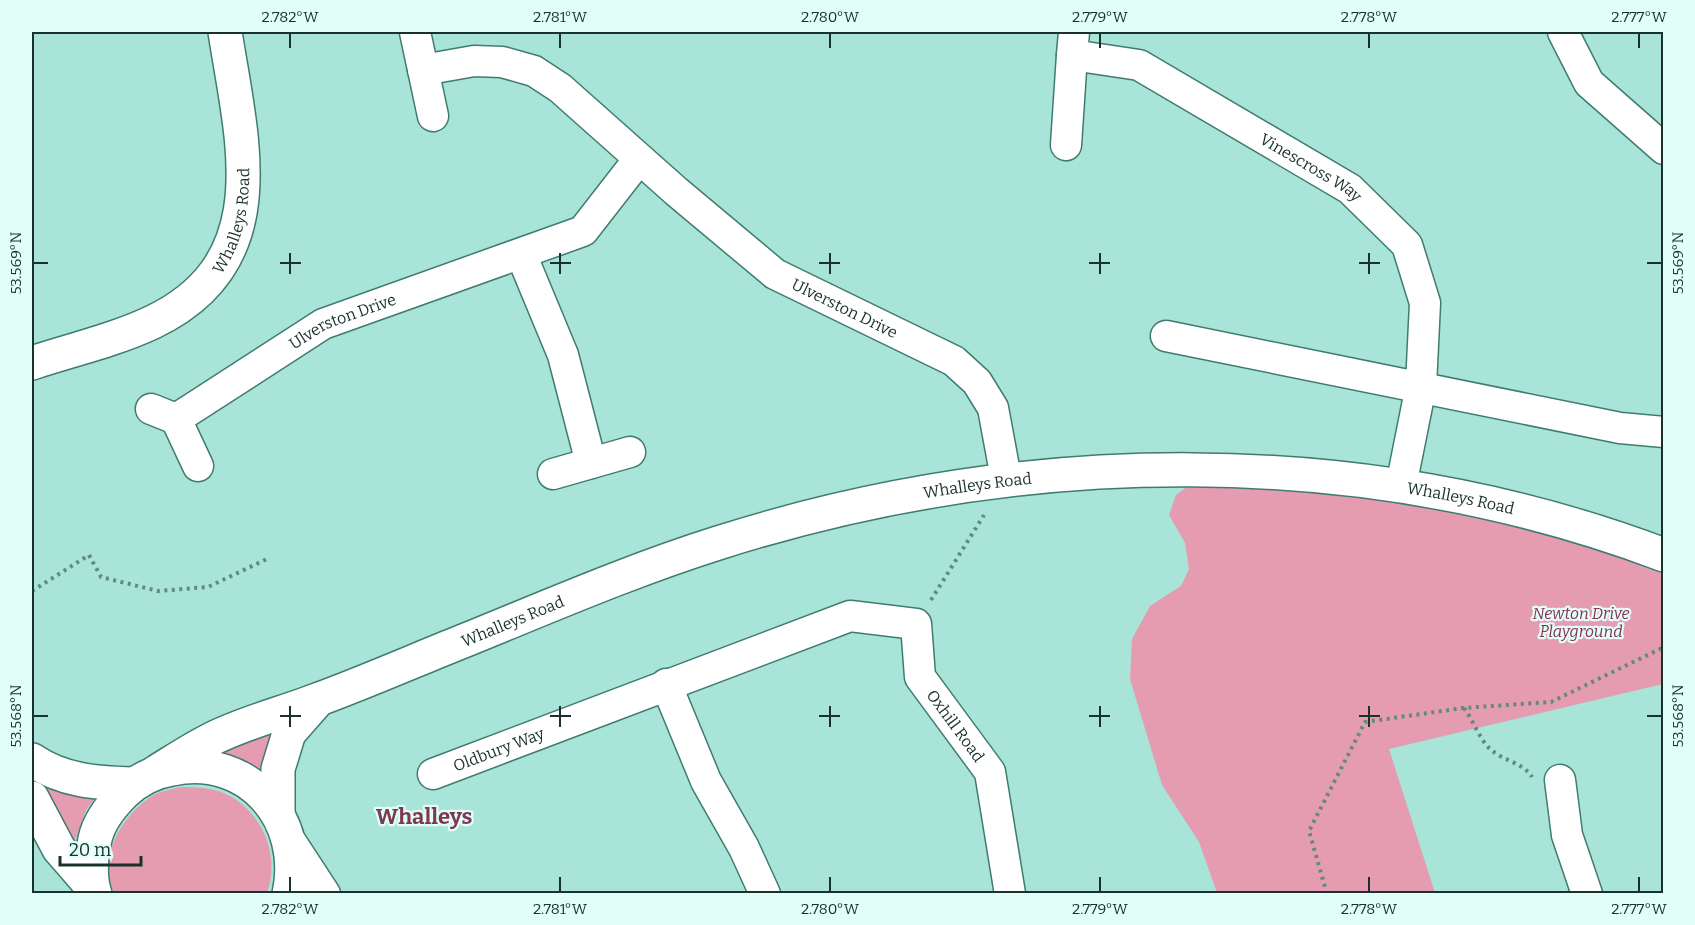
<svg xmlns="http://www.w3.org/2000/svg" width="1695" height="925" font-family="Bitter,serif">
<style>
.green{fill:#e59cb0}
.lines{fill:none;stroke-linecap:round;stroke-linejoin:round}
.minor-casing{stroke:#407b71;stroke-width:33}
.tertiary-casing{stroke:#407b71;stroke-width:36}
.path{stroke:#608a82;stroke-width:4;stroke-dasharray:3 4.5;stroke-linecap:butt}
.minor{stroke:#fff;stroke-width:30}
.tertiary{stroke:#fff;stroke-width:33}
.ticks{fill:none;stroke:#1a322e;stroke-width:2}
.labels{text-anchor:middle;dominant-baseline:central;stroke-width:4.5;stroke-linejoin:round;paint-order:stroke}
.street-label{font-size:16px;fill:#1a322e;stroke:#e1fef8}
.park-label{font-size:16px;font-style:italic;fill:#87304f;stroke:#e1fef8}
.district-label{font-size:22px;font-weight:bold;fill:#7e384f;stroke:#e1fef8}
.neatline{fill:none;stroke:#1a322e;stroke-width:2}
.ticks-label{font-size:15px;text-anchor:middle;fill:#1a322e}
</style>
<rect width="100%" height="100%" fill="#a8e4d8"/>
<g class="green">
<polygon points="1195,481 1258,483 1471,508 1663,567 1663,684 1389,749 1435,893 1217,893 1199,842 1162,785 1130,679 1132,639 1150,606 1181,586 1189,569 1185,543 1169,515 1176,495"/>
<polygon points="277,722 264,774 223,753 222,751"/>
<polygon points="34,780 96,797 86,810 74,843 42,796"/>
<path d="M179,787c17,0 35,0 51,9 34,19 50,61 37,97h-153c-17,-36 8,-78 38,-97 8,-5 18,-6 27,-9z"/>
</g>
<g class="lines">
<defs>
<g id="minor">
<polyline points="415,32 433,116"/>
<path id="s1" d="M1074,32l-2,23 67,10 211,124 57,56 18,58 -4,83 -20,100"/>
<polyline points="1563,32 1589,83 1664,149"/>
<path id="s2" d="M423,70l51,-9 28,1 32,9 26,17 117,104 98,82 179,87 23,21 16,26 13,70"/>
<polyline points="1066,145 1072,55"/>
<polyline points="521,254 563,355 591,463"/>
<polyline points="1166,336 1620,428 1664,432"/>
<polyline points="151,409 176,419 198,466"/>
<path id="s3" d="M176,419l147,-95 260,-93 56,-72"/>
<polyline points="553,474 630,452"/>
<polyline points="666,684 706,781 744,848 765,894"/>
<path id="s4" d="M433,774l417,-158 66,8 4,53 70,95 20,122"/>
<polyline points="1560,780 1567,835 1587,894"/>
<polyline points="291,842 325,894"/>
</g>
<g id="tertiary">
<path id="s5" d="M32,363c39,-13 83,-23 121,-41 125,-60 89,-181 72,-290"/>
<path d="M32,760c31,21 64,23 101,24"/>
<path id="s6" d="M156,772c18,-11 36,-23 54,-32 33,-17 70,-26 104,-39 44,-16 88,-35 132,-53 90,-36 180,-76 272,-105 305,-97 644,-102 946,12"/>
<polyline points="32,798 59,849 92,887"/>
<polyline points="278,812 278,769 289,733 318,700"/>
<path d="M95,894c-6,-18 -4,-37 0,-55 4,-18 16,-33 29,-46 14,-13 29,-21 48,-24 77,-16 133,51 117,125"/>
</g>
</defs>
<use href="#minor" class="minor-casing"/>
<use href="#tertiary" class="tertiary-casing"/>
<g class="path">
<polyline points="32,591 89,555 101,577 158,591 208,587 269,558"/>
<polyline points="931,600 984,515"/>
<path d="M1464,708c9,12 15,30 25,40 13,13 34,14 43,29"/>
<polyline points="1327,894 1309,831 1365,722 1463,708 1551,702 1664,647"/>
</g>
<use href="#minor" class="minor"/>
<use href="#tertiary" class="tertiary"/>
</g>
<path class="ticks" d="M290,33v15M560,33v15M830,33v15M1100,33v15M1369,33v15M1639,33v15M290,253v21M560,253v21M830,253v21M1100,253v21M1369,253v21M33,263h15M280,263h21M550,263h21M819,263h21M1089,263h21M1359,263h21M1647,263h15M290,706v21M560,706v21M830,706v21M1100,706v21M1369,706v21M33,716h15M280,716h21M550,716h21M819,716h21M1089,716h21M1359,716h21M1647,716h15M290,877v15M560,877v15M830,877v15M1100,877v15M1369,877v15M1639,877v15"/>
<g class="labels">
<g class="street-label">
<text stroke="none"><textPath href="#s1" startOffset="291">Vinescross Way</textPath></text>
<text stroke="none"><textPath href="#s5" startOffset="264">Whalleys Road</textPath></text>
<text stroke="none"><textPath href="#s2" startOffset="506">Ulverston Drive</textPath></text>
<text stroke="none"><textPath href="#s3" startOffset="194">Ulverston Drive</textPath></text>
<text stroke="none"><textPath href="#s6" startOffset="874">Whalleys Road</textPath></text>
<text stroke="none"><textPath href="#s6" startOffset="1360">Whalleys Road</textPath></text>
<text stroke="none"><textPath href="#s6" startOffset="388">Whalleys Road</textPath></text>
<text stroke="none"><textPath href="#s4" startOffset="626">Oxhill Road</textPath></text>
<text stroke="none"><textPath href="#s4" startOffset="70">Oldbury Way</textPath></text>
</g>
<g class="park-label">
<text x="1581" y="613">Newton Drive<tspan x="1581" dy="18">Playground</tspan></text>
</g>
<g class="district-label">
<text x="424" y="816">Whalleys</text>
</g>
</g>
<rect width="1695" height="925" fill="none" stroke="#e1fef8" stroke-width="66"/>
<path d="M60 856v9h81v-9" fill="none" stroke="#1a322e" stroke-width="3"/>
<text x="69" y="856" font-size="18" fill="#1a322e" stroke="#e1fef8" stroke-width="4.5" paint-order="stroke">20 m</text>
<rect x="33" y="33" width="1629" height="859" class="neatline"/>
<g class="ticks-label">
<text x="290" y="22">2.782°W</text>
<text x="560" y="22">2.781°W</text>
<text x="830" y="22">2.780°W</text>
<text x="1100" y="22">2.779°W</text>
<text x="1369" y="22">2.778°W</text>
<text x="1639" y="22">2.777°W</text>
<text transform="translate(16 263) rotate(-90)" y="5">53.569°N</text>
<text transform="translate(1678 263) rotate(-90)" y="5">53.569°N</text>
<text transform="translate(16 716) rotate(-90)" y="5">53.568°N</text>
<text transform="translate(1678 716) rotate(-90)" y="5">53.568°N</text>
<text x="290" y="914">2.782°W</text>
<text x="560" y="914">2.781°W</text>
<text x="830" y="914">2.780°W</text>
<text x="1100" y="914">2.779°W</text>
<text x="1369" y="914">2.778°W</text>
<text x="1639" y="914">2.777°W</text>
</g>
</svg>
